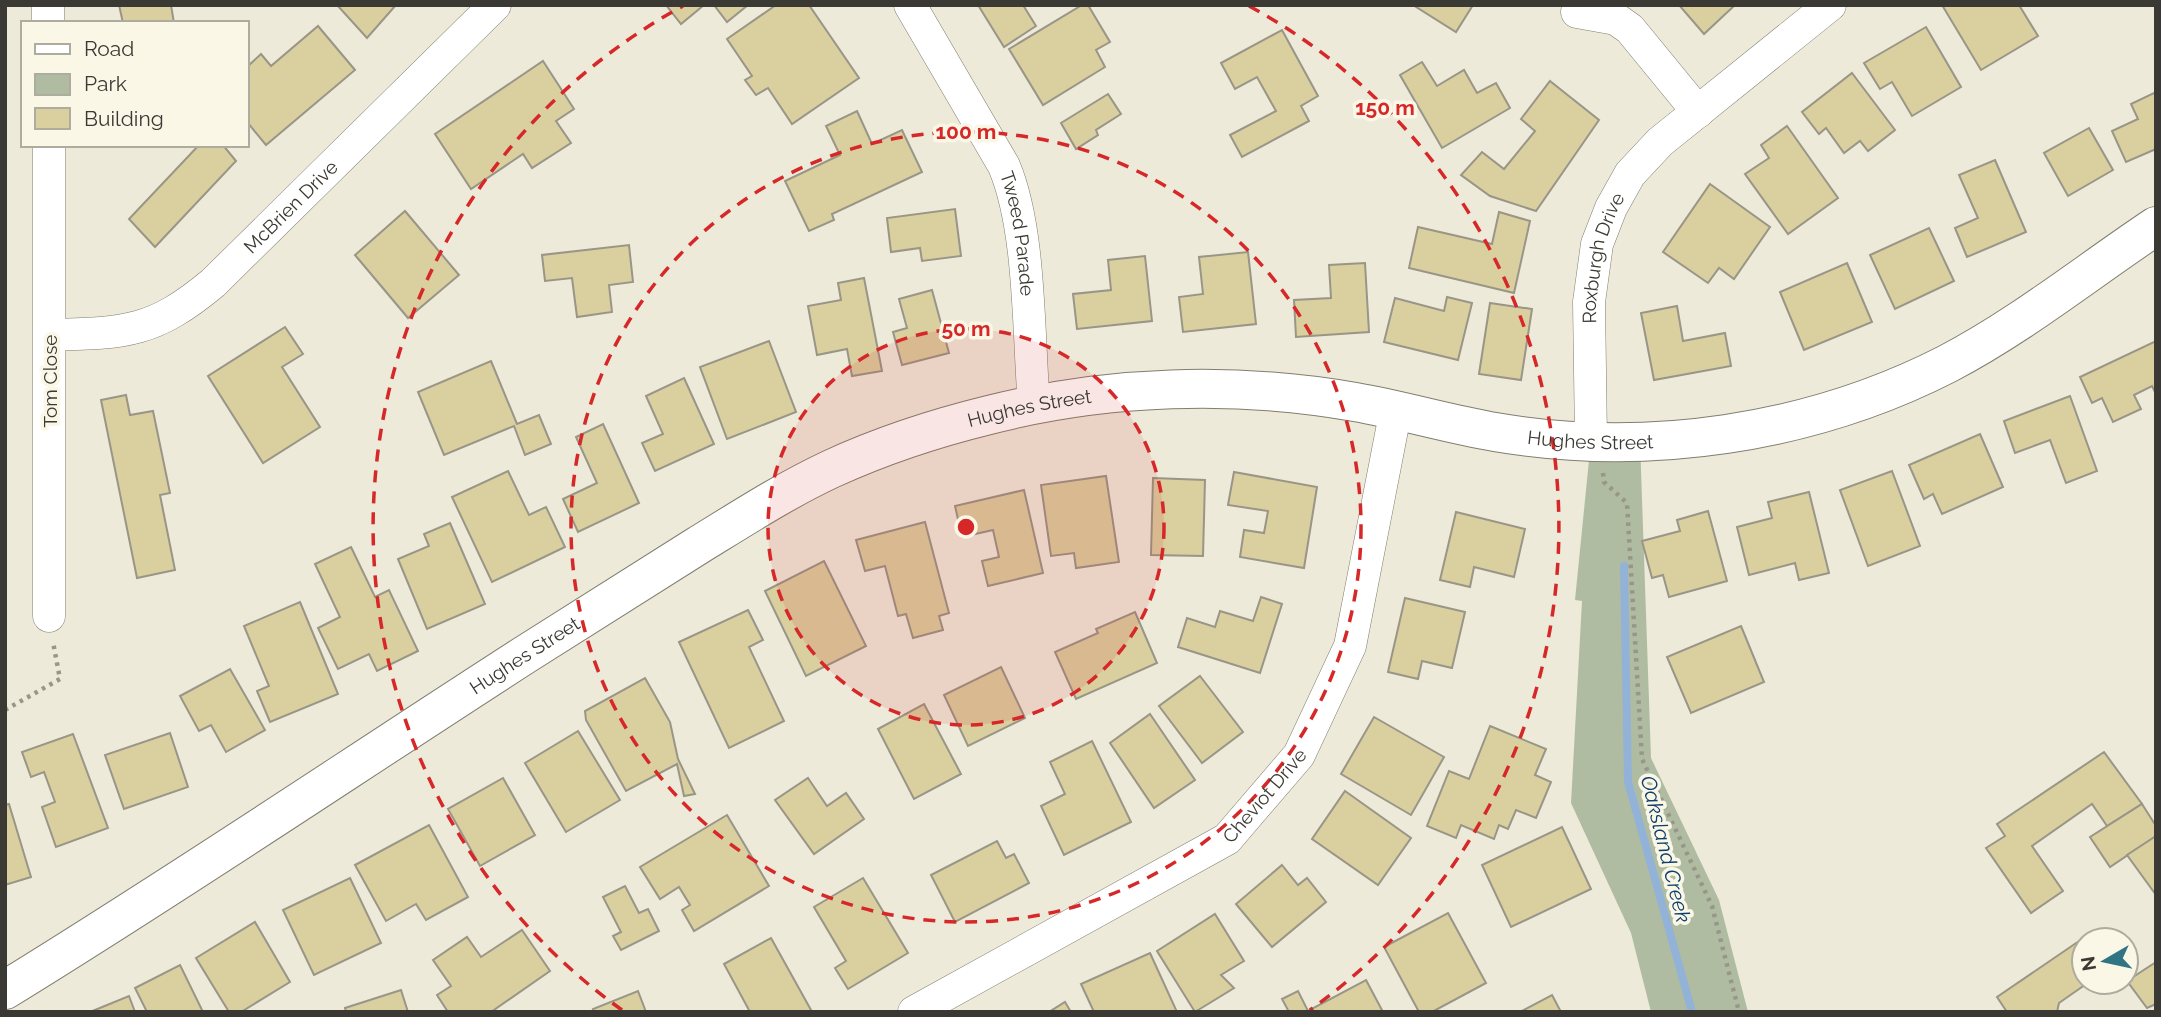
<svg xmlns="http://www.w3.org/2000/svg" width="2161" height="1017" font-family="Raleway,sans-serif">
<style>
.green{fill:#b0bca1}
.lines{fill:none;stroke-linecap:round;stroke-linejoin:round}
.stream{stroke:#92b3d7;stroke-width:8}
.building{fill:#dacf9f;stroke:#999587;stroke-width:2}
.minor-casing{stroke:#817e6f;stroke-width:33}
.tertiary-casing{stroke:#817e6f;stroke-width:40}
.path{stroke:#98968b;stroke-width:4.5;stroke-dasharray:3.5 5;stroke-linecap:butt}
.minor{stroke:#fff;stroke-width:32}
.tertiary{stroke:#fff;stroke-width:38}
.ring{fill:none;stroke:#d62828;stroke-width:3.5;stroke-dasharray:12 9}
.labels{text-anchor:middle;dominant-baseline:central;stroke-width:7;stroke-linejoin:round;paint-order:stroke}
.street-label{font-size:19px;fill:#3a3933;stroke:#fbf7e7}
.water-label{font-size:21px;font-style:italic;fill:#0e3f6d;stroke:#fbf7e7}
.centre{fill:#d62828;stroke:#fbf7e7;stroke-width:3.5}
.ring-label{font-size:21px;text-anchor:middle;font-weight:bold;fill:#d62828;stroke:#fbf7e7;stroke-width:7;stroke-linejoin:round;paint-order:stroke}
</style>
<rect width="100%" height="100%" fill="#edeada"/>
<polygon class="green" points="1591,440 1640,441 1651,758 1719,900 1748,1012 1651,1012 1631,933 1571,803 1582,601 1575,600"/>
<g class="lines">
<polyline class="stream" points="1624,566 1628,782 1692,1012"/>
</g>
<g class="building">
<polygon points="119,5 171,5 174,23 123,23"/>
<polygon points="337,5 396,5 367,38"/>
<polygon points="666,5 704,5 681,24"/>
<polygon points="714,5 748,5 727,22"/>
<polygon points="776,5 809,5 859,78 792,124 768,88 756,95 745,80 752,76 727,39"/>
<polygon points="978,5 1023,5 1036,26 1004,47"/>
<polygon points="1082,5 1088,5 1110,42 1096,50 1105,67 1043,105 1009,49"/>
<polygon points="1413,5 1473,5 1456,32"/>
<polygon points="1679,5 1735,5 1704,34"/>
<polygon points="1942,5 2019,5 2038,36 1981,70"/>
<polygon points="318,26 355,70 266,145 247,122 247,67 261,54 271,66"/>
<polygon points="1926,27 1961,87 1912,116 1892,82 1880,89 1864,63"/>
<polygon points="1282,30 1318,96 1301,106 1309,121 1242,157 1230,135 1276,111 1257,77 1235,89 1221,63"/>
<polygon points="543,61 574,109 556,121 571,143 532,168 523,154 471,189 435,134"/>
<polygon points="1422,62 1437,86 1464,70 1477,93 1496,83 1510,108 1442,148 1400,75"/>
<polygon points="1852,73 1895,130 1868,151 1860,141 1844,153 1826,128 1819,134 1802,112"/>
<polygon points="1550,81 1599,120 1536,211 1490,196 1461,175 1482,152 1504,169 1535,131 1521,119"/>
<polygon points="2156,92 2156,149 2126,162 2112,131 2138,119 2131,104"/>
<polygon points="1108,94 1121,114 1096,130 1098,135 1076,149 1061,123"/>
<polygon points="857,111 872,144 902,130 922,172 832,214 834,220 809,231 785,181 840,155 826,126"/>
<polygon points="1787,126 1838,198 1788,234 1745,174 1769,158 1761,145"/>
<polygon points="2089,128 2113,170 2068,196 2044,153"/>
<polygon points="199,145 223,145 236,161 155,247 129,219"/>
<polygon points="1995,160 2026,232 1967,257 1955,228 1978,218 1959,175"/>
<polygon points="1710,184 1770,227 1734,279 1719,268 1708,283 1663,252"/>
<polygon points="955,209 961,256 922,261 920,248 891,252 887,218"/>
<polygon points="405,211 459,275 408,318 355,255"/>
<polygon points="1499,212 1530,221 1514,293 1409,268 1418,227 1492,244"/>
<polygon points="1929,228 1954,281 1895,309 1870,255"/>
<polygon points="629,245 633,282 609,285 612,312 577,317 572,278 545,281 542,255"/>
<polygon points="1248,252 1256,324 1183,332 1179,297 1203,294 1199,257"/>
<polygon points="1145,256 1152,321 1077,329 1073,294 1111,290 1108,260"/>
<polygon points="1365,263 1369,332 1296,337 1294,300 1331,298 1329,265"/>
<polygon points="1847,263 1872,322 1804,350 1780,292"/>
<polygon points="864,278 882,371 852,376 847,349 817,355 808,306 841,300 838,283"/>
<polygon points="932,290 949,353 902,365 893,332 907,328 899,299"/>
<polygon points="1447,297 1472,303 1458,360 1384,342 1395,298 1444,311"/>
<polygon points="1490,303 1532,309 1521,380 1479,374"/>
<polygon points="1677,306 1683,341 1725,333 1731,366 1654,380 1641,313"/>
<polygon points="285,327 303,354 282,367 320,427 263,463 208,376"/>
<polygon points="769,341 796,412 727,439 700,367"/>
<polygon points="2156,341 2156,394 2152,386 2134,395 2141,409 2113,422 2102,398 2092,403 2080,377"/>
<polygon points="491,361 517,424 539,415 551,444 525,455 514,426 444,455 418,392"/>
<polygon points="684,378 714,444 655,471 642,443 663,434 646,396"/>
<polygon points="126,395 130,415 153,411 170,493 160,495 175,570 137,578 101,400"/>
<polygon points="2070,396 2097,471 2066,483 2050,440 2015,453 2004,421"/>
<polygon points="603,424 639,503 578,532 563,499 597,483 576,437"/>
<polygon points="1980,434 2003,487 1942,514 1933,494 1924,499 1909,465"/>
<polygon points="508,471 529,515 546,507 565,547 492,582 452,497"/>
<polygon points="1892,471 1920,546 1868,566 1840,490"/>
<polygon points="1234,472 1317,487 1304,568 1240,557 1244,530 1264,533 1268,511 1228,505"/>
<polygon points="1106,476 1119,562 1076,568 1074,553 1051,556 1041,485"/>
<polygon points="1153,478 1205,480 1203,556 1151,555"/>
<polygon points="1024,490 1043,573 988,586 982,561 999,557 993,530 962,537 955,506"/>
<polygon points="1809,492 1829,573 1799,580 1795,563 1749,575 1737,527 1772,518 1768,502"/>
<polygon points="1708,511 1727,581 1669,597 1663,575 1652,578 1642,541 1680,531 1677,520"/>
<polygon points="1456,512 1525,529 1514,577 1474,567 1470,587 1440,580"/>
<polygon points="925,522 949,613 939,616 943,630 913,638 906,614 898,616 885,566 865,571 856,540"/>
<polygon points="450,523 485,604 427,629 398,559 429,546 424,534"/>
<polygon points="351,547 375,597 389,590 418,651 377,671 369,654 338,669 318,628 340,617 315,564"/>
<polygon points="824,561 866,646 806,676 765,591"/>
<polygon points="1261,597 1282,604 1260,673 1178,647 1187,618 1215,627 1220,611 1253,621"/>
<polygon points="1405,598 1465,612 1452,668 1422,661 1418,679 1388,672"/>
<polygon points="300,602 338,694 270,722 257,691 269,686 244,626"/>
<polygon points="748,610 763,640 749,647 784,721 729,748 679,642"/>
<polygon points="1135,612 1157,663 1076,699 1055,652 1098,633 1096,629"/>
<polygon points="1741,626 1764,682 1691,713 1667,657"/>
<polygon points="1001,667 1025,718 968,746 944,695"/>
<polygon points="230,669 265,730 226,752 211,725 199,731 180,696"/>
<polygon points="1200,676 1243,732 1202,763 1159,706"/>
<polygon points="645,678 670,722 678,759 695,794 684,796 677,764 626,791 586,720 585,711"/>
<polygon points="924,704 961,774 914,799 878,729"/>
<polygon points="1150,714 1195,780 1154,808 1110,743"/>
<polygon points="1374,717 1444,757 1411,815 1341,774"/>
<polygon points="1490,726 1546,749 1535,775 1551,782 1536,818 1516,810 1508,829 1499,825 1494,839 1461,825 1456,838 1427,826 1449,771 1469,779"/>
<polygon points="578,731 620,800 566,832 525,763"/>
<polygon points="170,733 188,787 124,809 105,755"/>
<polygon points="73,734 108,828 56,847 42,807 55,802 44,772 31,777 22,752"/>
<polygon points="1092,741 1131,822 1064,855 1041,806 1065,794 1050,762"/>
<polygon points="2104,752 2142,804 2107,826 2092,804 2032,846 2063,891 2031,913 1986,848 2005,836 1997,824"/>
<polygon points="503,778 535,835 480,866 448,809"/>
<polygon points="808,778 827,806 846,793 864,819 814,854 775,800"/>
<polygon points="1345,791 1411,838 1378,885 1312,839"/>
<polygon points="9,804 31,877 5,885 5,805"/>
<polygon points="2142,804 2156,826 2156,836 2110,867 2090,837"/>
<polygon points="727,815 769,886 694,931 682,910 690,905 679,887 660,899 640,867"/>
<polygon points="429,825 468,897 426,920 416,904 386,921 355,865"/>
<polygon points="1562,827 1591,889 1511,927 1482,865"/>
<polygon points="2156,836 2156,895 2127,855"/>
<polygon points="997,841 1006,858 1014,854 1029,883 955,922 931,875"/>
<polygon points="1282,865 1298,885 1307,878 1326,902 1272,947 1236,904"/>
<polygon points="350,878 381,943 314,975 283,910"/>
<polygon points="863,878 908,953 848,989 835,968 846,961 814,907"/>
<polygon points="625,886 639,913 648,909 659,931 621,950 613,936 621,932 603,897"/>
<polygon points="1448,913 1486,983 1432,1012 1419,1012 1384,947"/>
<polygon points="1215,914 1244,961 1221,975 1234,988 1195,1012 1157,951"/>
<polygon points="255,922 290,982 241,1012 229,1012 196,958"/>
<polygon points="522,930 550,971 491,1012 448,1012 437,995 451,986 433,960 467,937 481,957"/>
<polygon points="771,938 811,1010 808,1012 750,1012 724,964"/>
<polygon points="2082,939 2084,982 2089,982 2059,1003 2057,1012 2007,1012 1997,997"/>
<polygon points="1150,953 1177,1012 1094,1012 1081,984"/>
<polygon points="2156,962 2156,1004 2147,1008 2127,981"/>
<polygon points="180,965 203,1012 147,1012 135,988"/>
<polygon points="1366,980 1383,1012 1289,1012 1282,999 1298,991 1308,1011"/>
<polygon points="401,990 408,1012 346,1012 345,1008"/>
<polygon points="638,991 646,1012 594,1012 593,1009"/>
<polygon points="1552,995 1561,1012 1520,1012"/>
<polygon points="129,996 135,1012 90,1012"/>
<polygon points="1065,1002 1071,1012 1049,1012"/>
</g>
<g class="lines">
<defs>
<g id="minor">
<polyline points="48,5 48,23"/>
<path id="s1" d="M910,5l94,161c27,64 24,168 30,239"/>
<polyline points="1577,12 1616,19 1630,29 1698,112"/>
<path id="s2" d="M50,335c76,-2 103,-2 163,-52l282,-278"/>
<path id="s3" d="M1591,440l-2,-138 8,-58 14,-36 19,-34 30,-32 170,-137"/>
<polyline points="49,616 49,145"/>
<path id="s4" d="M914,1012l313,-173 72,-84 51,-109 46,-237"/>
</g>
<g id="tertiary">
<path id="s5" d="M5,990c176,-108 347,-224 521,-336 57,-36 114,-72 171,-108 44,-27 87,-55 134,-77 50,-23 105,-41 158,-54 118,-30 246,-34 366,-13 47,8 93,22 140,30 151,26 315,2 452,-68 73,-38 140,-92 209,-138"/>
</g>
</defs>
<use href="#minor" class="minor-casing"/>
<use href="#tertiary" class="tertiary-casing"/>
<g class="path">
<polyline points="1603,473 1604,482 1627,503 1642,759 1712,906 1739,1012"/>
<polyline points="5,710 60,679 53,642"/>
</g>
<use href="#minor" class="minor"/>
<use href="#tertiary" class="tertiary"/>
</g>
<circle cx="966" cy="527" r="198" fill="#d62828" fill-opacity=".12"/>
<g class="ring">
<circle cx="966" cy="527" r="198"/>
<circle cx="966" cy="527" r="395"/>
<path d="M622 1010A593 593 0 0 1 683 6M1249 6A593 593 0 0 1 1310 1010"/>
</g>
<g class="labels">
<g class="street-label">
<text stroke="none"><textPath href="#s2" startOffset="285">McBrien Drive</textPath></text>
<text stroke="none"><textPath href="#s1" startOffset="256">Tweed Parade</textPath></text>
<text stroke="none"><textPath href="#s3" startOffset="184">Roxburgh Drive</textPath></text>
<text transform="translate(50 381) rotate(-90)">Tom Close</text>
<text stroke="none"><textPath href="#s5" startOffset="1185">Hughes Street</textPath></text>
<text stroke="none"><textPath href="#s5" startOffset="1752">Hughes Street</textPath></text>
<text stroke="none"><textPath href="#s5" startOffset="618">Hughes Street</textPath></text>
<text stroke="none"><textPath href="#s4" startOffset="415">Cheviot Drive</textPath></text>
</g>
<g class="water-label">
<text transform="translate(1666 849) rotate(76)">Oaksland Creek</text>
</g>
</g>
<circle cx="966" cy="527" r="10" class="centre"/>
<g class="ring-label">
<text x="1385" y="115">150 m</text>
<text x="966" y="139">100 m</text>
<text x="966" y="336">50 m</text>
</g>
<rect width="2161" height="1017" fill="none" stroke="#3a3933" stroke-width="14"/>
<rect x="21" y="21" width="228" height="126" fill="#fbf7e7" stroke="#aeab9f" stroke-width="2"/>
<rect x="35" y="44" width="35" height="10" fill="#ffffff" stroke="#aeab9f" stroke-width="2"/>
<text x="84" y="56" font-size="21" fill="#3a3933">Road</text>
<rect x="35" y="74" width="35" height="21" fill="#b0bca1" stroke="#aeab9f" stroke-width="2"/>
<text x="84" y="91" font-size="21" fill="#3a3933">Park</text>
<rect x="35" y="108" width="35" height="21" fill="#dacf9f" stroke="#aeab9f" stroke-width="2"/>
<text x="84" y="126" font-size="21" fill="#3a3933">Building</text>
<g transform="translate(2105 961) rotate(261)"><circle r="33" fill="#fbf7e7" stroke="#aeab9f" stroke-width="2"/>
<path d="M0-5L12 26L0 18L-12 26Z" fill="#307583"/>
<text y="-10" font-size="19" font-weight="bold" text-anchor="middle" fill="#3a3933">N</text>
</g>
</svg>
